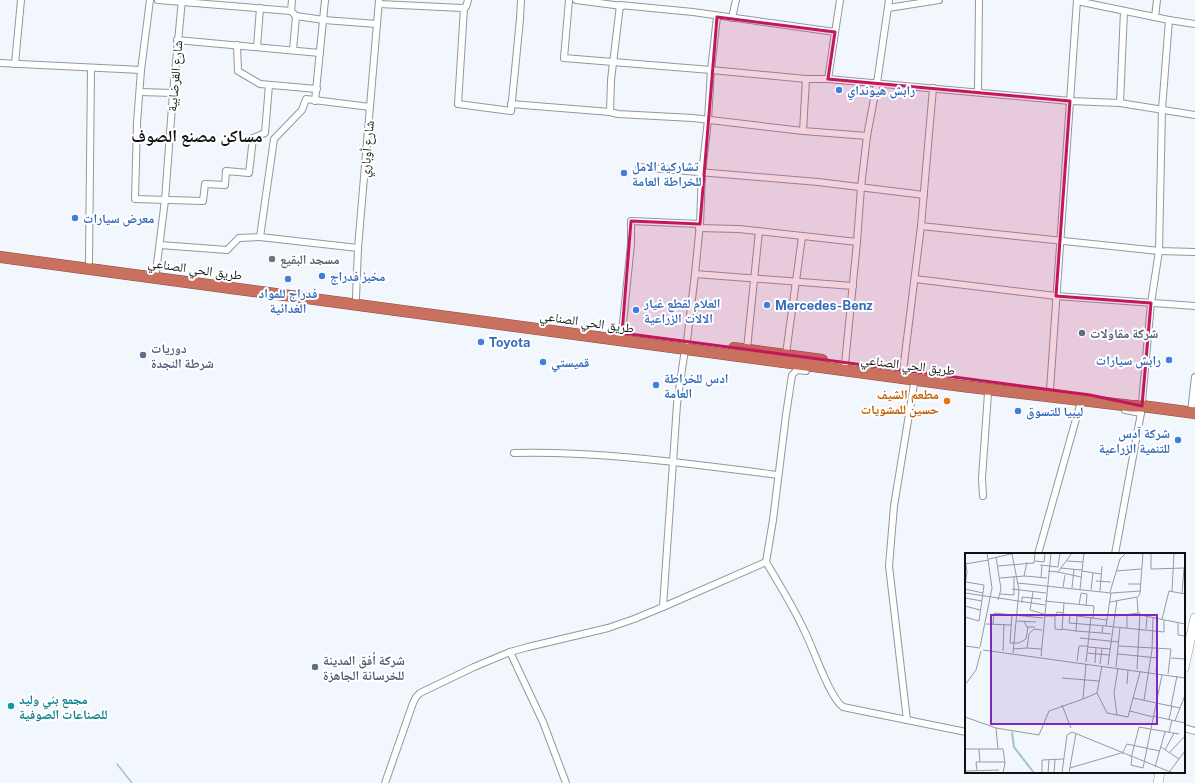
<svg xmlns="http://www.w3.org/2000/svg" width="1195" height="783" font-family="'Public Sans','Noto Naskh Arabic',sans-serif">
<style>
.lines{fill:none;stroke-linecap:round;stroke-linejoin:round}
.stream{stroke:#9fc5cc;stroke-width:1.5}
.street-casing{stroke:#92989d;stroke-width:8}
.secondary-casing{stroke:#92989d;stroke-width:10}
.highway-casing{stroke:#884e44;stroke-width:12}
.street{stroke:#fff;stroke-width:6}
.secondary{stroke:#fff;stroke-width:9}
.highway{stroke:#ca705f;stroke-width:11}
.marked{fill:#c2185b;fill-opacity:0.2;stroke:#c2185b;stroke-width:3;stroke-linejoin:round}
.shop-dot{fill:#3f7fe0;stroke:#fff;stroke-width:1.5}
.worship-dot{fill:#6b7280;stroke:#fff;stroke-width:1.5}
.service-dot{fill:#5c6f8a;stroke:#fff;stroke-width:1.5}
.food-dot{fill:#e8710a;stroke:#fff;stroke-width:1.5}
.culture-dot{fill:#0f9aa8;stroke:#fff;stroke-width:1.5}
.labels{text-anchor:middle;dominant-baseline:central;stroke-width:4;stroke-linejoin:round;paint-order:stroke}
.street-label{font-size:13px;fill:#0e1011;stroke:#fff}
.shop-label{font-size:13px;font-weight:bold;fill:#366cbe;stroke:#fff;text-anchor:start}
.worship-label{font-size:13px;font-weight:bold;fill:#5b616d;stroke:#fff;text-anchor:start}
.service-label{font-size:13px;font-weight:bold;fill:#4e5e75;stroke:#fff;text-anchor:start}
.food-label{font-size:13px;font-weight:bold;fill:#c56008;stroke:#fff;text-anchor:end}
.culture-label{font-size:13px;font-weight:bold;fill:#0d838f;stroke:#fff;text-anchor:start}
.district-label{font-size:17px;font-weight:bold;fill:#0e1011;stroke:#fff}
.inset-river{fill:none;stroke:#9fc5cc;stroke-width:2}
.inset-road{fill:none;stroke:#969b9e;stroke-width:1}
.view{fill:#7b2cbf;fill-opacity:0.15;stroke:#7b2cbf;stroke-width:2}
.inset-edge{fill:none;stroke:#0e1011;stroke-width:2}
</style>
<rect width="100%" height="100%" fill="#f1f7fc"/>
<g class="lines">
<polyline class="stream" points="117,764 132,783"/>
<defs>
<g id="street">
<polyline points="150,0 141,70 137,123 135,199 203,201 205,184 225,185 226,171 249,173 253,138 265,133 269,85"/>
<polyline points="158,0 291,11 296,16"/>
<polyline points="569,0 564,58 711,70 806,79 828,79 840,0"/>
<polyline points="576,0 622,6"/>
<polyline points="1077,1 1169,20 1195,24"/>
<polyline points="379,4 462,8 466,7 468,0"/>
<polyline points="464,8 458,104 511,111 520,19 521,0"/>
<polyline points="888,8 939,0"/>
<polyline points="291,11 292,0"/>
<polyline points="296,16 324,20 377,24"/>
<polyline points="1155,17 1157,0"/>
<polyline points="732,18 736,0"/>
<polyline points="177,40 320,53"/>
<polyline points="237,45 238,71 260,84 317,89"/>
<polyline points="257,47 260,8"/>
<polyline points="293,50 296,16"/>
<polyline points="0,63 141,70"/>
<polyline points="15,64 21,0"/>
<polyline points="806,79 803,131 867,136"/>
<polyline points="828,79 1070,101 1120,103 1195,115"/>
<polyline points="140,92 173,93"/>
<polyline points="978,92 979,0"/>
<polyline points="315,101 325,0"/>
<polyline points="1120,103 1124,11"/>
<polyline points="511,104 610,112"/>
<polyline points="803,131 693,118 618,114 610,112 611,80 620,5 693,12 835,32"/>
<polyline points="639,167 818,182 924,195"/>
<polyline points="921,226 1159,251 1195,252"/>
<polyline points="699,228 739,229 857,242"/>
<polyline points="260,237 358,248"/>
<polyline points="160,245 227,250 239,238 260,237 274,139 302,110 306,99 370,107"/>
<polyline points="89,262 91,68"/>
<polyline points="156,272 165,200 173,93 182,0"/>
<polyline points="695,274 853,286"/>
<polyline points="915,279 1056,296 1195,306"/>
<polyline points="356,298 358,248 379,0"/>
<polyline points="622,333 631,244 631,221 700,224"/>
<polyline points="687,341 695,274 700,224 702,173 708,120 711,70 717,17"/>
<polyline points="685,349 677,404 663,607 766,562 773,520 786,415 792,375 797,370 806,371"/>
<polyline points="747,349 759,231"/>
<polyline points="786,354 802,237"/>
<polyline points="845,364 857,242 861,187 867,136 877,83 889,0"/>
<polyline points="903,371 921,226 933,88"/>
<polyline points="1050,390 1077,0"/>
<polyline points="1125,410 1141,413"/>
<polyline points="1191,412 1195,377"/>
<path d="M514,453c89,-2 177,11 264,22"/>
<polyline points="983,496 982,478 988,393"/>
<polyline points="1038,554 1080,405"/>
<polyline points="1115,554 1141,413 1151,303 1159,251 1162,109 1169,20"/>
<path d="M766,562c13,22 27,44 38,68 9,17 25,67 39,77l123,25"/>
<polyline points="510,652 543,722 566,783"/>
<polyline points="907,720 889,566 894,506 914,384"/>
<polyline points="1184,728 1195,731"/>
<polyline points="385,783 413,703 416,697 420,693 474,667 510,652 528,647 608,628 634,619 663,607"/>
</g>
<g id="secondary">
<polyline points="1184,668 1195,618"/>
<polyline points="1158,783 1160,772"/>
</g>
<g id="highway">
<polyline points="0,257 962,386 1132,406 1142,406 1195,413"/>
<polyline points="734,348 822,360"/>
</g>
</defs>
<use href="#street" class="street-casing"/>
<use href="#secondary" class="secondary-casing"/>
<use href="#highway" class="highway-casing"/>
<use href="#street" class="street"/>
<use href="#secondary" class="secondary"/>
<use href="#highway" class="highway"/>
</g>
<path class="marked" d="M717,17l118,15 -7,47 242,22 -14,195 95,7 -9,103 -52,-11 -468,-62 9,-112 69,3z"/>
<g class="shop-dot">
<circle cx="839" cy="90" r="4"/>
<circle cx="624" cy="173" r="4"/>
<circle cx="75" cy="218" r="4"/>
<circle cx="322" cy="276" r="4"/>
<circle cx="288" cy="279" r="4"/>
<circle cx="767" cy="305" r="4"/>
<circle cx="636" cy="310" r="4"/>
<circle cx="481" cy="342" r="4"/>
<circle cx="1169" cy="360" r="4"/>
<circle cx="543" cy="362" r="4"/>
<circle cx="656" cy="385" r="4"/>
<circle cx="1018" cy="411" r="4"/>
<circle cx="1178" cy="440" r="4"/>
</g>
<circle class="worship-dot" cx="272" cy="259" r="4"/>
<g class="service-dot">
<circle cx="1082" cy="333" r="4"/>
<circle cx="143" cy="355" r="4"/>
<circle cx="315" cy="667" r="4"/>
</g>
<circle class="food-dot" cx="947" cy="401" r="4"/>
<circle class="culture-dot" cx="11" cy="706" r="4"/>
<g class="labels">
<g class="street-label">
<text transform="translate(175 76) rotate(-85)">شارع القرضابية</text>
<text transform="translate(367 149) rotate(-85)">شارع أوباري</text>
<text transform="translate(195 269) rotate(8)">طريق الحي الصناعي</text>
<text transform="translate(587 322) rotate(8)">طريق الحي الصناعي</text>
<text transform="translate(908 365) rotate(7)">طريق الحي الصناعي</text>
</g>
<g class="shop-label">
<text x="847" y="90">رابش هيونداي</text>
<text x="632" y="166">تشاركية الامل<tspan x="632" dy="15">للخراطة العامة</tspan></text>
<text x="83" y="218">معرض سيارات</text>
<text x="330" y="276">مخبز فدراج</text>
<text x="288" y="293" text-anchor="middle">فدراج للمواد<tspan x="288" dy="15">الغدائية</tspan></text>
<text x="644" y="303">العلام لقطع غيار<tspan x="644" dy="15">الالات الزراعية</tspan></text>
<text x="775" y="305">Mercedes-Benz</text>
<text x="489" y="342">Toyota</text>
<text x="1161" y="360" text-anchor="end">رابش سيارات</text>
<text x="551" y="362">قميستي</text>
<text x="664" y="378">ادس للخراطة<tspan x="664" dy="15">العامة</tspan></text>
<text x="1026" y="411">ليبيا للتسوق</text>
<text x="1170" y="433" text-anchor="end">شركة آدس<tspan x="1170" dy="15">للتنمية الزراعية</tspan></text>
</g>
<g class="worship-label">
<text x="280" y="259">مسجد البقيع</text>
</g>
<g class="service-label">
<text x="1090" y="333">شركة مقاولات</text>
<text x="151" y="348">دوريات<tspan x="151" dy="15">شرطة النجدة</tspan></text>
<text x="323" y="660">شركة أفق المدينة<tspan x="323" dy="15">للخرسانة الجاهزة</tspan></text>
</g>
<g class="food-label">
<text x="939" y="394">مطعم الشيف<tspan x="939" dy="15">حسين للمشويات</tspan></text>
</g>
<g class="culture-label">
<text x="19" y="699">مجمع بني وليد<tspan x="19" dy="15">للصناعات الصوفية</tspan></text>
</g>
<g class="district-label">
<text x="197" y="136">مساكن مصنع الصوف</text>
</g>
</g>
<g transform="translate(965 553)">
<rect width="220" height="220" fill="#f1f7fc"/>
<path class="inset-river" d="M47,179l2,15 20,26"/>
<path class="inset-road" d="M186,0v16l34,-1M47,1l7,36 -6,63M0,4l2,15 -2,14M31,4l5,32 -3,11M24,6l26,-6M70,8l9,1 1,-9M102,8l16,1M0,11l24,-4M75,12l18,2 2,-14M33,13l36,-3 1,-10M95,15l22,2M83,18l10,1 14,-19M117,18l19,3M151,18l25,-2M93,19l23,5M59,23l3,-14M76,24l1,-12M35,25l25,-2 22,2M131,28l15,1M1,29l18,3 -1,8M53,30l93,10 -5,33 -37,-3 1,-8 -7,-1M163,31h13M98,34l2,-12M107,35l2,-19M0,36l18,4 -4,28 -14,-4M47,36l34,4M115,36l4,-36M126,37l2,-17M135,38l2,-25M207,38l2,-38M68,39l-3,18 14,4M145,39l10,-33 6,-6M0,40l80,12M116,40l6,1 -1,12M146,40l30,-2M217,40l2,-25M35,41l14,1v-19M173,44l2,-4 3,-40M0,45l17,3M80,48l49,5 -1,12M145,49l27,-5 1,16M57,50v-6l19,2M114,52l2,-12M0,53l15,4M47,62l-2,28h9l7,-4 2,-12M175,62l45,9M79,63h11l2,-4 6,1M90,63v13l7,1 2,-27M149,63l26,-3 -3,56M197,66l7,-28 16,3M51,68l20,1M59,68l3,6h8M213,70v12l7,1M21,71l25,1M28,71l1,-11 49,5M138,73l-1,7 9,1M141,73l58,6v-12M162,75v-14M97,76l14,2M181,76l1,-12M137,80l-26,-2 1,-15 30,4M115,85l39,4M0,93l15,2M154,93l52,3 -3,25M15,94l12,-59 -5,-35M123,94l22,2M62,95l14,1M48,96l14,-1 2,-14 5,-5 8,1M18,97l202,28M38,98l1,-27M122,100l22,2M153,101l40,4M76,103l10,-103M206,105l14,1M112,108l2,-15h9M121,109l5,-45M130,110l1,-16M121,111l-3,35 14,-6 5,-27M135,111l2,-16M143,112l9,-65M151,114l4,-40M191,119l2,-22M97,125l37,3M162,131l1,-14M0,132l11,-15 5,-19M132,140l10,20 21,4 12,-45M168,145l47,10M179,147l8,-50 1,-32M97,152l9,23M206,153l6,-30M165,158l23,6M152,162l-3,-22 4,-25M188,163l32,7M0,164l31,11 43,7 10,-24 34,-12M204,166l3,-13M210,168l10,-26M31,175l2,21M204,179l3,-12M196,194l18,12M0,196h38l2,14 -2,10M14,196l1,13M200,197l9,-17M205,199l15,-16M157,201l5,-10 33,7M166,205l8,-31 40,7M167,205l-1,7 12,3 19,-93M190,214l10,-35M105,215l51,-15M0,218l34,-1M12,218l-1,-9h29M205,218l15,-20M77,220v-13l22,-1M83,220l1,-13M89,220l1,-13M97,220l5,-38 5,-3 101,41M104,220l7,-40"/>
<path class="view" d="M26,62h166v109h-166z"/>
<rect width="220" height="220" class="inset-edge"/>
</g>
</svg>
